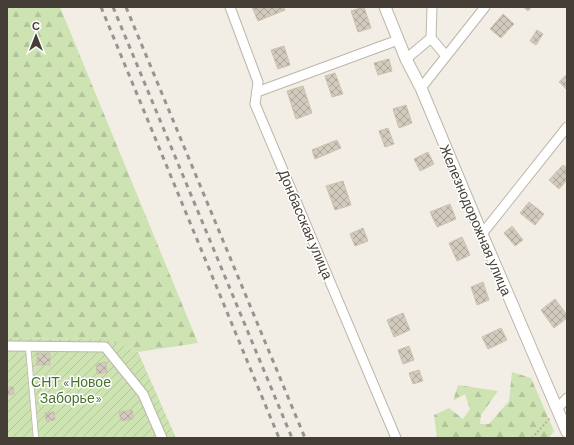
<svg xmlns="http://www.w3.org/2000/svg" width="574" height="445" font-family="Barlow,sans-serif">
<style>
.forest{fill:url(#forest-firs)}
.garden{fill:url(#garden-furrows)}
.building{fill:url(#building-cross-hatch);stroke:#cdc1b0}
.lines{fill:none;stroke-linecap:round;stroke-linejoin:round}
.service-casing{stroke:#bcb6aa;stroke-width:6}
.minor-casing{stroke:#bcb6aa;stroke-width:11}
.tertiary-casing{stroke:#bcb6aa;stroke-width:13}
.path{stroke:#bdb19c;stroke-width:2;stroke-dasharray:2 2;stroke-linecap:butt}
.service{stroke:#fff;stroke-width:4.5}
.minor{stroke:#fff;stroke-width:9}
.tertiary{stroke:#fff;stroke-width:11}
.rail{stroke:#959595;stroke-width:3;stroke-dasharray:5 5;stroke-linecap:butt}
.labels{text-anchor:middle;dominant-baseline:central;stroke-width:3;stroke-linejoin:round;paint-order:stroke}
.street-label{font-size:14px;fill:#443e36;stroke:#fff}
.park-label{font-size:14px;fill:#48712e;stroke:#fff}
</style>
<defs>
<pattern id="forest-firs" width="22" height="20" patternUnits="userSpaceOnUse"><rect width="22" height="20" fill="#cde3b2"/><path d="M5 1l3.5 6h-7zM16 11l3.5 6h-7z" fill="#b1c49a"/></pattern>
<pattern id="garden-furrows" width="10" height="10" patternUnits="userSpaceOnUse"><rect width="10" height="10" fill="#cde3b2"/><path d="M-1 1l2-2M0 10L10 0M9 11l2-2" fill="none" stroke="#b1c49a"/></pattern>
<pattern id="building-cross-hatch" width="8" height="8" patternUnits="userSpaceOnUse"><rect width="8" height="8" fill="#d2cabd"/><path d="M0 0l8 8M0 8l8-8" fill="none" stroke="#aca59a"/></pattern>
</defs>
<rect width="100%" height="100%" fill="#f2eee6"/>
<g class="forest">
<polygon points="7,7 60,7 198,343 138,352 104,339 7,338"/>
<polygon points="512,372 531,378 554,431 549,438 437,438 434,415 449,408 463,419 470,409 465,394 453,401 458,385 498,391 481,415 480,424 489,424 509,401"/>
</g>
<polygon class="garden" points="7,338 105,339 138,352 176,438 7,438"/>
<g class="building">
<polygon points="252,7 284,7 285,10 258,21"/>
<polygon points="364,7 371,28 358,32 351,11"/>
<polygon points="523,7 532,7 528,11"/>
<polygon points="503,14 514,24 501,38 490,29"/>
<polygon points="537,30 543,34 536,45 530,41"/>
<polygon points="284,46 290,65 278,69 271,50"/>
<polygon points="389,59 392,71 378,75 374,63"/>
<polygon points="335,73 343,94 332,97 325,76"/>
<polygon points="567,74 567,90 559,82"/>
<polygon points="303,86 312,113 296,119 287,91"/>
<polygon points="406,105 412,123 399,128 393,109"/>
<polygon points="388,128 394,144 385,147 379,131"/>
<polygon points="337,140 341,148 315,159 312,150"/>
<polygon points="428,152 434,164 420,171 414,159"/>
<polygon points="563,165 567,168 567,180 559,189 549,180"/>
<polygon points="343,181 351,205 335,210 326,186"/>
<polygon points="529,202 544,214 535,225 520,213"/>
<polygon points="450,204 456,219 437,227 430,212"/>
<polygon points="512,226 523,240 515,246 504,233"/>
<polygon points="363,228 368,241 355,246 350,234"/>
<polygon points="462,237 470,255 457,261 449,243"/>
<polygon points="483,282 489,300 477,305 471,287"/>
<polygon points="555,299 567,315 567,318 554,328 541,310"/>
<polygon points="403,313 410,330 394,337 387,320"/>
<polygon points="501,328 507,340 488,349 482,337"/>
<polygon points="409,346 414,360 403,364 398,350"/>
<rect x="37" y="353" width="13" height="12"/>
<polygon points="106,362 107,372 97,374 96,364"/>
<polygon points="419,370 423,381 413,384 409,373"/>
<polygon points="7,387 13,387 14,394 7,395"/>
<polygon points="132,410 133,419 121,421 119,412"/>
<polygon points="54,412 55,420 46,421 45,413"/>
</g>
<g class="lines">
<defs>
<polyline id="service" points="28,346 36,438"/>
<g id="minor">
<polyline points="230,7 258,82 255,104 396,438"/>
<polyline points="431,38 446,56"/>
<polyline points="406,59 431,38 432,7"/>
<polyline points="421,88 485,7"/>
<polyline points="257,92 398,40"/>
<polyline points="482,234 567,127"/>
<polyline points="7,346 105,347 143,394 162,438"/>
<polyline points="557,409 567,398"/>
</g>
<polyline id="tertiary" points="385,7 406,59 421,88 482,234 567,432"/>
</defs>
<use href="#service" class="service-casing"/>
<use href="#minor" class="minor-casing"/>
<use href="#tertiary" class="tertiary-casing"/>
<polyline class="path" points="532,438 550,418"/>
<use href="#service" class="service"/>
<use href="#minor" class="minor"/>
<use href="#tertiary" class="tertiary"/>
<g class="rail">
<polyline points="101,7 279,438"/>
<polyline points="113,7 292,438"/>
<polyline points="126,7 305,438"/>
</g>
</g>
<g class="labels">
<g class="street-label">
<text transform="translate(476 220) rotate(67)">Железнодорожная улица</text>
<text transform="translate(306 224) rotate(67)">Донбасская улица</text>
</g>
<g class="park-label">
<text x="71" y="381">СНТ «Новое<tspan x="71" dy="16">Заборье»</tspan></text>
</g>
</g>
<rect width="574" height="445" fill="none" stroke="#443e36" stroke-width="16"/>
<g transform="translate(36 36)" stroke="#ffffff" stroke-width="3" paint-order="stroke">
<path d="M0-3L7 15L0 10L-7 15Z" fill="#443e36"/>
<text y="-6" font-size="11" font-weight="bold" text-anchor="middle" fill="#443e36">С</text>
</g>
</svg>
